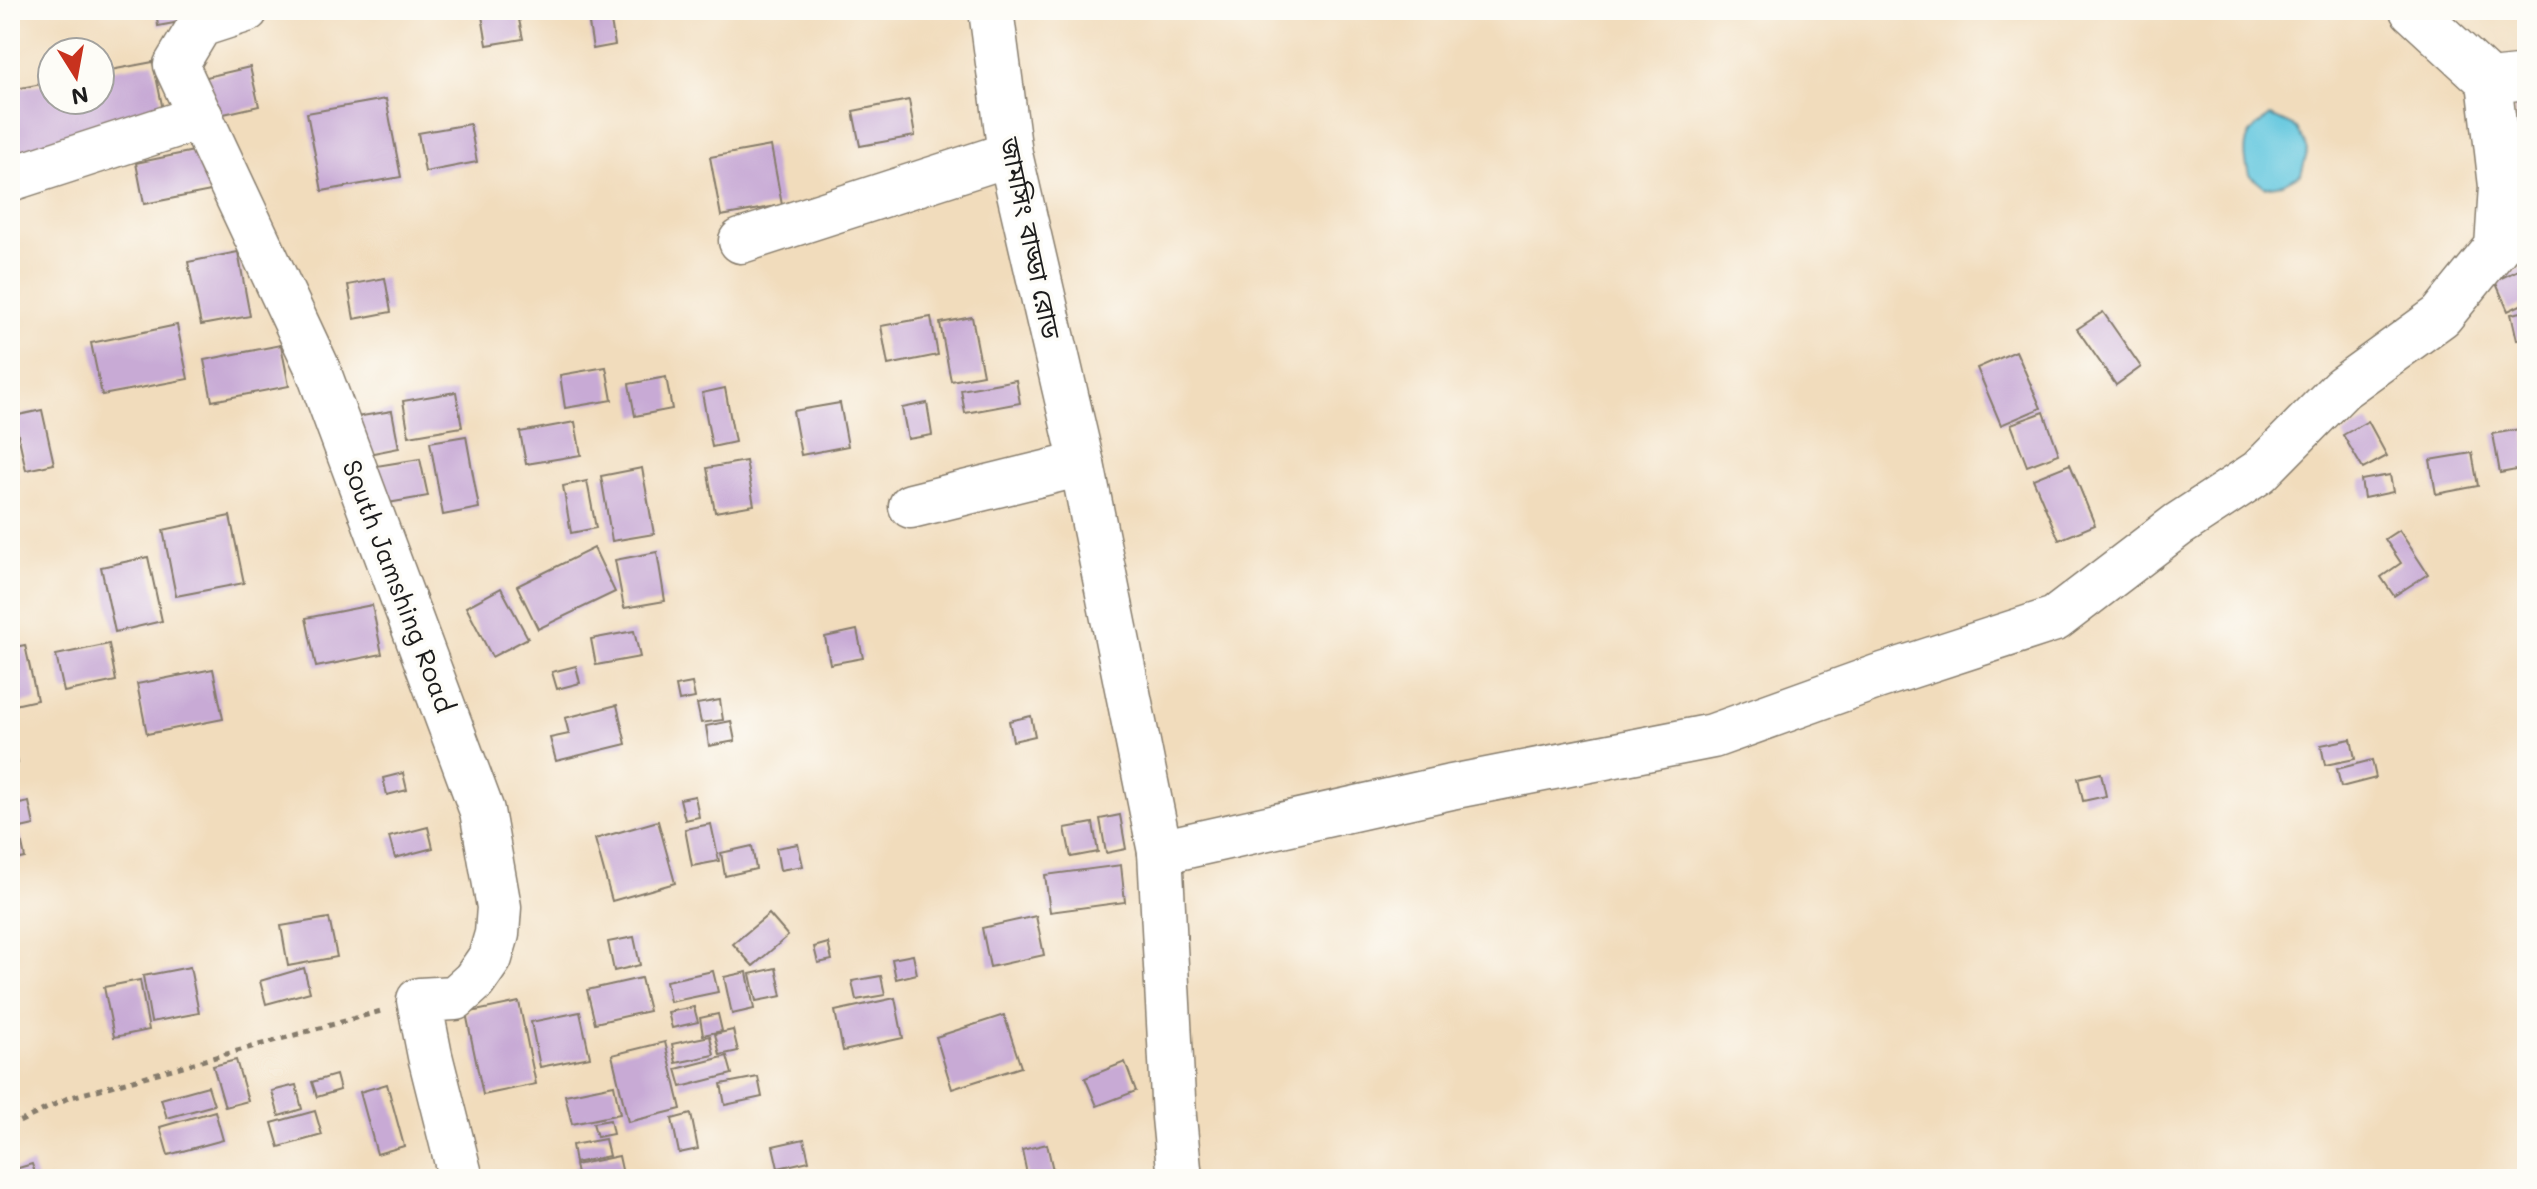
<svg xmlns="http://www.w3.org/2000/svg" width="2537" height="1189" font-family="Mali,'Noto Sans Bengali',sans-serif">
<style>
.water{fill:#61c6de;stroke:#3e717d;stroke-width:2}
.building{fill:#c8aad5}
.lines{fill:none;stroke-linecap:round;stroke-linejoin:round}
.minor-casing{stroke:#867c6c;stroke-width:47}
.path{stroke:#867c6c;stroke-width:5;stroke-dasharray:6 6;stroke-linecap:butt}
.minor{stroke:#fff;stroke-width:44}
.labels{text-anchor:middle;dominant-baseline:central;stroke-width:7;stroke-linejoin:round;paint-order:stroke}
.street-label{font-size:26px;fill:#1c1c1c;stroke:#fdfcf7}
</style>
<rect width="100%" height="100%" fill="#fdfcf7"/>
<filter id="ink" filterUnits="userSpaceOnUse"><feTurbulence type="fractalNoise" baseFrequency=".0125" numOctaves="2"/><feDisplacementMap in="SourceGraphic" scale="16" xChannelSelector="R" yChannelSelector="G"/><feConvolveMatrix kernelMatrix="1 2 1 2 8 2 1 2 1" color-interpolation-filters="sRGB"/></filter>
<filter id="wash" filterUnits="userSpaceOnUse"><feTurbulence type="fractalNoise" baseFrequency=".006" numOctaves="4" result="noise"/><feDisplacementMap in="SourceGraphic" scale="32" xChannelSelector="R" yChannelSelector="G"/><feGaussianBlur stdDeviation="1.8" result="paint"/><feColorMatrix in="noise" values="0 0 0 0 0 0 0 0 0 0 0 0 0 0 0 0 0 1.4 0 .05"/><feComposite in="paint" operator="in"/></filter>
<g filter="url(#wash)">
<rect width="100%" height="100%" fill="#f1dcbc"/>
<path class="water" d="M2271,116l26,12 11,22 -7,24 -18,10 -19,3 -15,-12c-8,-29 -5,-43 22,-59z"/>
<g id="blocks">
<g class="building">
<polygon points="156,10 189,10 190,20 158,26"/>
<polygon points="481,10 517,10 523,39 487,45"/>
<polygon points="609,10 615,45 593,49 587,11"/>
<polygon points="153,62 166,124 10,155 10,90 52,82 52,100 100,100 100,72"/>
<polygon points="250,67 259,106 206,118 198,79"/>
<polygon points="2527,94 2527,148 2521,149 2512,97"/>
<polygon points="386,99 401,177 322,191 307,113"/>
<polygon points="909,100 915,136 860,146 853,111"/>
<polygon points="470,124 477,162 425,172 418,133"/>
<polygon points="771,146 782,205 721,216 710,157"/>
<polygon points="208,148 216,190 144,204 136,163"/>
<polygon points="2527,176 2527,232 2521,233 2511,179"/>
<polygon points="238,252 250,316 201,325 188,262"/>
<polygon points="2522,268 2527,279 2527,302 2508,311 2495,281"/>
<polygon points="385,278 391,312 354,319 348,285"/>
<polygon points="2527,311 2527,338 2517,340 2511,314"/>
<polygon points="2103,312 2141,367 2116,385 2077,329"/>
<polygon points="931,317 938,355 888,365 881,326"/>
<polygon points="972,317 983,375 951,381 940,323"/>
<polygon points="177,325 188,379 102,395 91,343"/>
<polygon points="281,345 289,386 212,401 204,360"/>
<polygon points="2016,351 2041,408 2001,425 1977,368"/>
<polygon points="606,367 612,400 565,408 560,375"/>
<polygon points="666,377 672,409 635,416 629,384"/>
<polygon points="1016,380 1020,403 965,413 961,390"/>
<polygon points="725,388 735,442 712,447 702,393"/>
<polygon points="456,392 462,427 409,436 403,401"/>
<polygon points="840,403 848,446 801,455 793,411"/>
<polygon points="927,403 932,435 908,439 902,408"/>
<polygon points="42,410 54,464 26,470 14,416"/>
<polygon points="392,411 399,448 363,455 356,417"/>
<polygon points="2044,412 2059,454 2027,466 2011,424"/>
<polygon points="2368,421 2387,456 2363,469 2343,435"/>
<polygon points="575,422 581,455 526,464 520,432"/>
<polygon points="2525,428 2527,468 2500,473 2493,434"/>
<polygon points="466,436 479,508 443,515 430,442"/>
<polygon points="11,450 18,482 10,484 10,451"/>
<polygon points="2472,453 2478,486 2436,494 2430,460"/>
<polygon points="420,459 428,496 371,506 364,468"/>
<polygon points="746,461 754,505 715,512 707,468"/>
<polygon points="2070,464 2095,525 2059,540 2033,479"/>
<polygon points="642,468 654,534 612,541 601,476"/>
<polygon points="2390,475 2393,492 2364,498 2361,480"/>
<polygon points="587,481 596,528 571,533 563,486"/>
<polygon points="230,516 244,583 176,596 163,530"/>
<polygon points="2399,530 2428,574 2394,596 2381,577 2401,563 2385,539"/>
<polygon points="594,548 615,592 538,629 517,586"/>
<polygon points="657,552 665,601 624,608 615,560"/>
<polygon points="148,557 162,621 115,632 101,567"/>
<polygon points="501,588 528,638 492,657 466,607"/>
<polygon points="372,605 382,654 316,667 306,618"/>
<polygon points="857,630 863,658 830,664 825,637"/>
<polygon points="634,631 640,657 596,665 591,639"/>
<polygon points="109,644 116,681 64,692 56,655"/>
<polygon points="25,645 37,700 10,706 10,648"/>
<polygon points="576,666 580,683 557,689 552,672"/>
<polygon points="213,669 223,719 147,734 137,684"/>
<polygon points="692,683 695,698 679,701 676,686"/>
<polygon points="720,700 723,720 701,723 697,704"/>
<polygon points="617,705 626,744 556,761 550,738 569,734 565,718"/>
<polygon points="1031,716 1035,736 1013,741 1009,721"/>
<polygon points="731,721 735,741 709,746 706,726"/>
<polygon points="10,730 18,763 10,765"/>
<polygon points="2351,739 2355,759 2325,765 2321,745"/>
<polygon points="2372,760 2376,778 2341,787 2337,769"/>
<polygon points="403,773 407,790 387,795 383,778"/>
<polygon points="2101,773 2106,796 2083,801 2078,778"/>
<polygon points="695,796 699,817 685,820 680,799"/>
<polygon points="29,802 34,825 12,830 10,806"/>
<polygon points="1120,815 1126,849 1106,853 1100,819"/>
<polygon points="658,821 675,883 612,901 595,839"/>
<polygon points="1093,823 1098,852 1071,857 1065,828"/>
<polygon points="711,824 719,861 692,866 685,829"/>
<polygon points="428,827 433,848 395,858 389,837"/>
<polygon points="20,835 25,858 10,861 10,837"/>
<polygon points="798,844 803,866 780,870 776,848"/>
<polygon points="752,846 756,869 725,876 721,853"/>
<polygon points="1121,865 1125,902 1050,912 1045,875"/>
<polygon points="769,914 788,936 753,966 733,944"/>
<polygon points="1036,916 1044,955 990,967 982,928"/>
<polygon points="329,918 337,957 288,966 281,926"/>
<polygon points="634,937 640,965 614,971 608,942"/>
<polygon points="828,943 832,960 818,963 814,947"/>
<polygon points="913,955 917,974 896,979 892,959"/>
<polygon points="190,967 199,1013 151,1022 143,976"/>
<polygon points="304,968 310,992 266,1004 260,981"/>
<polygon points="776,968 782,996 756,1001 750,974"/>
<polygon points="713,971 718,992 670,1002 666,981"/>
<polygon points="747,972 754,1009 732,1014 724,977"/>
<polygon points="881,976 885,995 856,1000 852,981"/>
<polygon points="641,978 649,1011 595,1023 587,990"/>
<polygon points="140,980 149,1030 114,1037 104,987"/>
<polygon points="895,998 903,1038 843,1051 835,1011"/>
<polygon points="519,1002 536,1084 483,1095 466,1013"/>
<polygon points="694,1007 698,1022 672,1028 668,1012"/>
<polygon points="580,1012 590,1057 540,1067 531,1022"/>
<polygon points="718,1014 722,1031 703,1035 700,1018"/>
<polygon points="1004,1015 1021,1067 952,1089 936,1037"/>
<polygon points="733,1030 738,1051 720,1055 715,1034"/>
<polygon points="710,1036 714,1055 676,1063 672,1044"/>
<polygon points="665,1042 681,1109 628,1122 612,1055"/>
<polygon points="727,1056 732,1074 681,1087 676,1069"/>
<polygon points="236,1060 248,1101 225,1107 213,1066"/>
<polygon points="1125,1062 1136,1091 1097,1106 1085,1078"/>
<polygon points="336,1075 340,1090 317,1097 312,1082"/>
<polygon points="758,1077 762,1097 725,1105 721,1084"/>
<polygon points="387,1084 404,1146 377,1154 360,1092"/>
<polygon points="296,1085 302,1109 279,1116 272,1091"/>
<polygon points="614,1085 620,1114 572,1124 565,1095"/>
<polygon points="208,1086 214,1105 167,1118 161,1099"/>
<polygon points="215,1111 223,1140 168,1155 160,1127"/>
<polygon points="315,1111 322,1135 279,1147 272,1123"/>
<polygon points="691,1114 698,1149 679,1153 672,1119"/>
<polygon points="610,1120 613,1134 597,1137 593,1123"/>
<polygon points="605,1139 609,1156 575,1163 572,1145"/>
<polygon points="804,1139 809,1161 778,1168 773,1146"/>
<polygon points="1047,1144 1055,1179 1028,1179 1022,1150"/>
<polygon points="619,1156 624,1179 578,1179 575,1165"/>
<polygon points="32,1164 37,1179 15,1179 12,1170"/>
</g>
</g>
</g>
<g filter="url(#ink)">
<use href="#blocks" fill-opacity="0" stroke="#867c6c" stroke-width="2"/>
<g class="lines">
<defs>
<g id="minor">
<polyline points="246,10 200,25 176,65 316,365 482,811 499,907 497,934 490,958 474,981 455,998 419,1000 430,1056 461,1179"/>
<polyline points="991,10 1010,154 1082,464 1160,852 1174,1117 1180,1179"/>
<polyline points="2489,81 2527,77"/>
<polyline points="10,179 201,117"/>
<polyline points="741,241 1010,154"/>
<polyline points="911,506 1082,464"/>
<polyline points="1160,852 1451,787 1713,736 1877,677 2055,619 2178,525 2259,472 2342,388 2441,316 2497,247 2501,186 2489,81 2412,10"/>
</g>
</defs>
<use href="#minor" class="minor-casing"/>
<polyline class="path" points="10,1129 15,1124 68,1098 381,1011"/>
<use href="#minor" class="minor"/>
</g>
</g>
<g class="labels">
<g class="street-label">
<text transform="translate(1031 238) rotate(78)">জামসিং বাড্ডা রোড</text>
<text transform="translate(399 586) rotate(69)">South Jamshing Road</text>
</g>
</g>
<rect width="2537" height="1189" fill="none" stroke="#fdfcf7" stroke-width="40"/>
<g transform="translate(76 76) rotate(169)"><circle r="38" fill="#fdfcf7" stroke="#a3a29f" stroke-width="2"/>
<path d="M0-6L14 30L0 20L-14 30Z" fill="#c8321e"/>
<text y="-12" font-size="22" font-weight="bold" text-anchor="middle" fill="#1c1c1c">N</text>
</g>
</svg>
